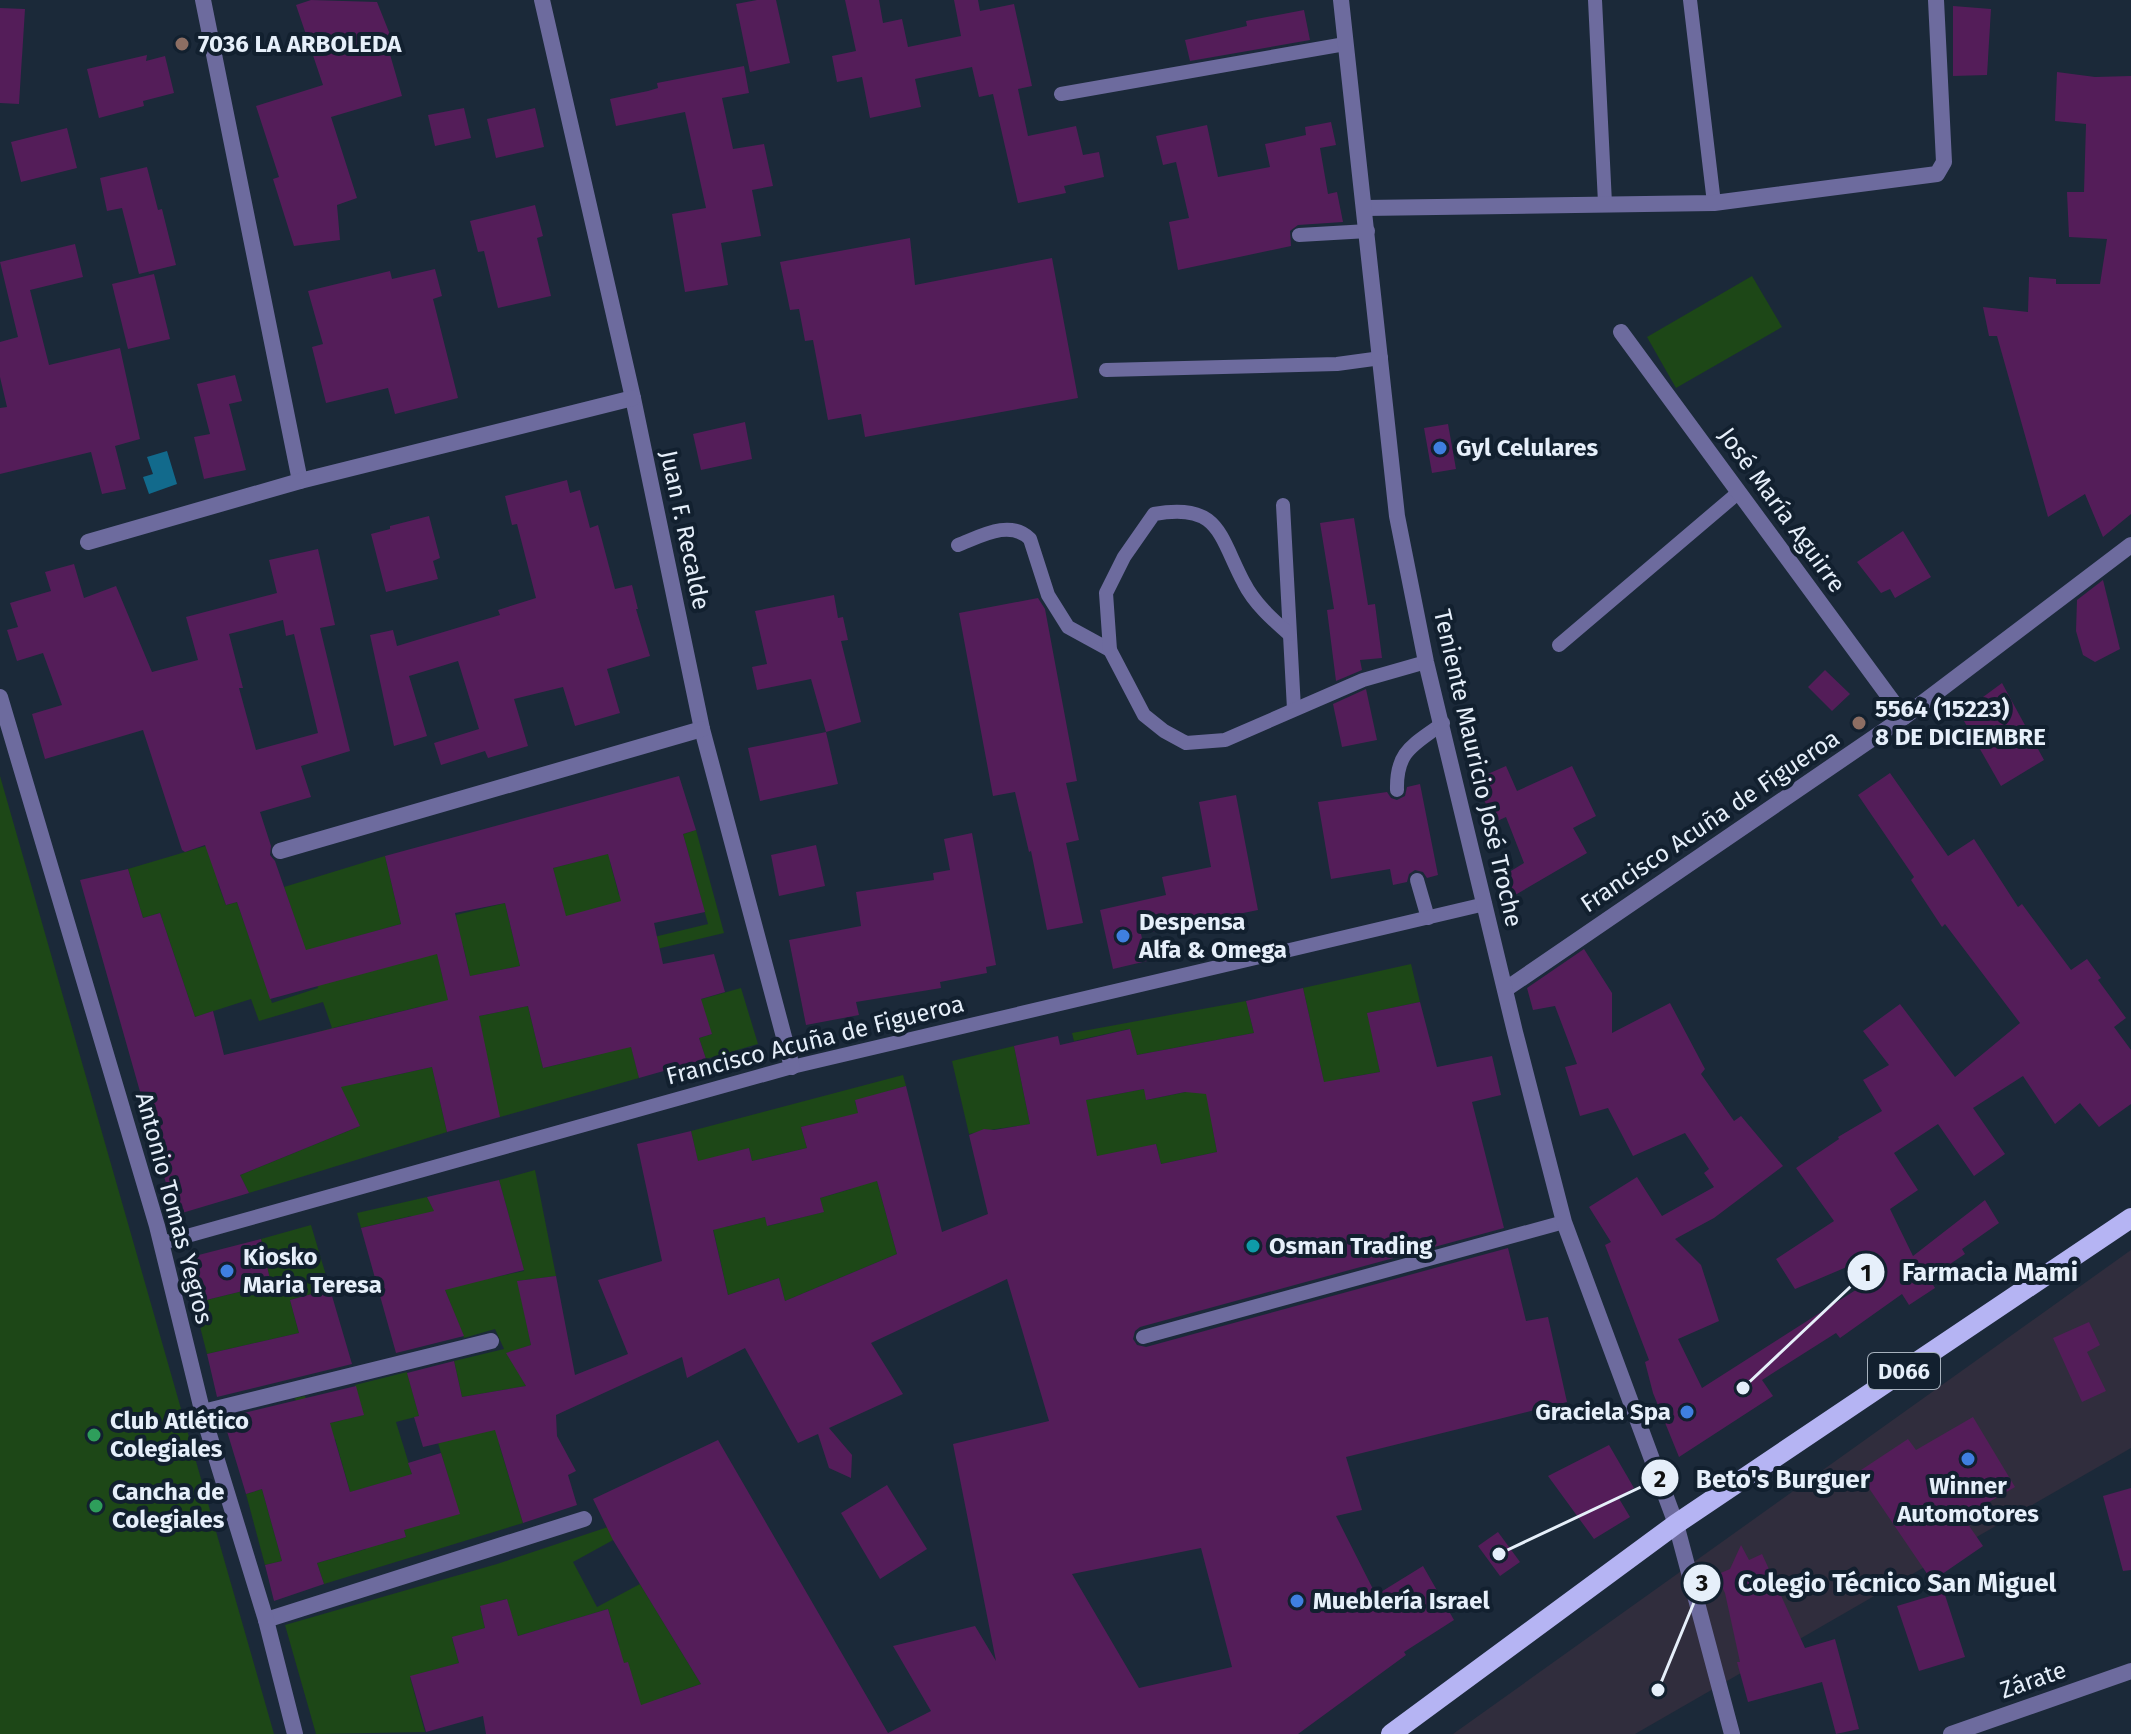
<svg xmlns="http://www.w3.org/2000/svg" width="2131" height="1734" font-family="'Fira Sans',sans-serif">
<style>
.commercial{fill:#302d3d}
.green{fill:#1d4717;fill-rule:evenodd}
.water{fill:#126a8c}
.building{fill:#541d59;fill-rule:evenodd}
.lines{fill:none;stroke-linecap:round;stroke-linejoin:round}
.service{stroke:#6d6b9e;stroke-width:14}
.minor{stroke:#6d6b9e;stroke-width:16}
.tertiary{stroke:#6d6b9e;stroke-width:16}
.primary{stroke:#b5b4f3;stroke-width:20}
.education-dot{fill:#8d6e63;stroke:#12202f;stroke-width:3}
.shop-dot{fill:#3f7fe0;stroke:#12202f;stroke-width:3}
.culture-dot{fill:#0f9aa8;stroke:#12202f;stroke-width:3}
.leisure-dot{fill:#2e9e5b;stroke:#12202f;stroke-width:3}
.labels{text-anchor:middle;dominant-baseline:central;stroke-width:8;stroke-linejoin:round;paint-order:stroke}
.shield{fill:#12202f;stroke:#a6b1bd;stroke-width:2}
.shield-label{font-size:22px;font-weight:bold;fill:#e6effa}
.poi-label{font-size:24px;font-weight:bold;fill:#e6effa;stroke:#12202f;text-anchor:start}
.street-label{font-size:24px;fill:#e6effa;stroke:#12202f}
.leader{fill:none;stroke:#e6effa;stroke-width:3}
.callout-dot{fill:#e6effa;stroke:#12202f;stroke-width:3}
.mark-label{font-size:24px;text-anchor:middle;font-weight:bold;fill:#111}
.callout-label{font-size:26px;text-anchor:middle;font-weight:bold;fill:#e6effa;stroke:#12202f;stroke-width:8;stroke-linejoin:round;paint-order:stroke}
</style>
<rect width="100%" height="100%" fill="#1b2939"/>
<polygon class="commercial" points="2131,1250 2131,1448 1635,1734 1453,1734"/>
<g class="green">
<polygon points="1752,276 1782,327 1676,388 1647,337"/>
<polygon points="0,776 274,1734 0,1734"/>
<polygon points="696,830 724,933 577,968 553,868 633,847 610,862 619,895 640,891 625,944 708,924 683,834"/>
<path d="M239,836l-21,48 8,21 11,-3 35,101 46,-15 -34,-101 101,-31 16,68 -53,15 9,36 100,-51 -1,-9 49,-12 15,63 -49,10 8,40 49,-10 15,62 47,-11 34,-39 15,60 -139,39 -81,-110 -86,21 27,55 72,-16 15,65 -198,61 -9,-18 120,-49 -79,-83 51,-15 -9,-26 -64,19 -8,-22 -56,18 -35,-104 -17,5 -15,-49zM463,946l7,30 -26,7 -7,-30z"/>
<polygon points="1411,964 1420,1002 1368,1013 1380,1072 1340,1079 1327,1096 1303,988"/>
<polygon points="741,988 758,1044 706,1059 699,1038 712,1034 691,1002"/>
<polygon points="1246,1001 1254,1033 1137,1055 1129,1029 1074,1041 1072,1033"/>
<path d="M1014,1046l16,78c-21,4 -42,5 -61,10l-17,-73z"/>
<path d="M903,1075l3,11 -51,15 42,153 -112,47 -6,-23 -51,17 -37,-164zM849,1116l2,73 -31,9 3,14 -55,14 -3,-9 -40,10 24,-79 3,13 55,-13 -6,-21z"/>
<polygon points="1263,1076 1212,1125 1217,1152 1161,1164 1156,1144 1065,1170 1086,1100 1144,1089 1147,1100"/>
<polygon points="535,1170 556,1276 518,1281 531,1345 507,1353 526,1386 462,1397 454,1361 504,1349 495,1329 464,1338 445,1290 411,1216 361,1228 357,1213 427,1197 471,1282 524,1271 499,1180"/>
<polygon points="311,1225 330,1289 290,1300 299,1333 207,1354 194,1303 271,1284 261,1239"/>
<polygon points="407,1372 419,1416 396,1422 427,1523 459,1513 438,1443 544,1416 552,1428 499,1444 523,1523 324,1584 317,1563 366,1549 354,1508 369,1504 382,1544 406,1537 389,1481 351,1492 353,1502 335,1439 308,1446 295,1398 305,1396 314,1427 363,1415 355,1385"/>
<polygon points="262,1489 282,1561 265,1565 246,1494"/>
<polygon points="608,1527 615,1539 573,1562 597,1607 640,1584 701,1684 663,1697 670,1722 648,1728 600,1670 594,1653 619,1645 608,1609 518,1636 506,1599 480,1607 485,1628 452,1638 459,1663 410,1677 425,1732 316,1734 285,1625 497,1564"/>
</g>
<polygon class="water" points="167,451 177,484 149,494 143,477 153,474 147,457"/>
<g class="building">
<polygon points="311,0 377,2 393,42 387,44 402,96 331,117 357,198 337,205 340,240 294,246 273,179 279,177 256,106 323,85 296,5"/>
<polygon points="757,0 776,0 790,63 750,72 736,4"/>
<polygon points="845,0 879,0 883,23 902,19 908,47 961,36 954,0 978,0 980,11 1014,4 1032,86 1018,89 1028,136 1076,126 1083,155 1099,152 1104,177 1064,186 1066,193 1018,203 993,94 979,97 972,67 915,79 921,107 870,118 862,77 837,82 832,56 856,51"/>
<polygon points="1953,6 1991,9 1987,75 1953,76"/>
<polygon points="0,8 25,9 19,104 0,103"/>
<polygon points="1304,10 1310,40 1190,61 1185,40 1247,26 1246,21"/>
<polygon points="147,55 146,61 165,56 174,93 143,101 144,106 99,118 87,69"/>
<polygon points="744,66 749,93 722,98 733,149 764,144 773,186 752,190 761,236 721,243 728,285 685,292 672,214 706,208 685,112 616,126 610,99 648,91 658,88 657,83"/>
<polygon points="2057,72 2095,77 2131,76 2131,514 2103,537 2085,494 2048,517 1997,336 1989,336 1983,307 2028,312 2029,277 2056,279 2056,284 2100,284 2107,239 2069,237 2067,192 2084,192 2086,124 2055,121"/>
<polygon points="464,108 471,138 435,146 428,115"/>
<polygon points="535,108 544,147 496,158 487,119"/>
<polygon points="1331,122 1336,145 1320,148 1328,194 1337,192 1343,222 1298,225 1290,231 1291,246 1178,270 1169,222 1189,218 1176,162 1163,165 1156,136 1207,125 1218,177 1270,167 1265,144 1306,135 1305,127"/>
<polygon points="67,128 77,168 21,182 11,142"/>
<polygon points="147,167 158,210 162,209 176,265 139,274 122,208 107,211 100,178"/>
<polygon points="535,205 543,236 537,238 551,296 498,308 484,251 478,252 470,221"/>
<polygon points="910,238 915,285 1052,258 1078,398 865,437 861,414 828,420 813,340 805,341 799,309 790,310 780,262"/>
<polygon points="75,244 83,277 30,290 49,365 120,348 140,439 115,446 126,489 102,494 91,452 0,474 0,408 7,407 0,377 0,342 18,337 0,262"/>
<polygon points="435,269 442,296 433,299 458,398 395,414 388,388 326,403 312,347 323,344 308,291 390,271 392,279"/>
<polygon points="154,274 170,339 128,349 112,284"/>
<polygon points="235,375 242,401 229,404 246,470 204,479 194,437 210,434 197,384"/>
<polygon points="745,422 752,459 701,470 693,434"/>
<polygon points="1448,424 1456,469 1432,473 1424,428"/>
<polygon points="567,480 570,493 580,490 590,528 598,525 615,589 632,585 638,609 636,609 650,656 607,669 620,713 575,726 563,687 514,699 528,746 488,758 485,751 441,765 434,743 479,729 458,661 409,676 427,736 394,746 370,635 393,630 397,646 500,615 498,610 536,598 517,524 512,525 505,496"/>
<polygon points="429,516 440,558 433,561 438,579 386,592 371,534 390,529 390,526"/>
<polygon points="1354,518 1368,605 1375,604 1382,658 1360,660 1362,670 1336,681 1327,610 1334,609 1320,523"/>
<polygon points="1903,531 1931,577 1895,598 1890,589 1881,593 1857,562"/>
<path d="M318,549l17,76 -15,3 30,123 -49,15 10,31 -51,15 11,34 -1,9 5,6 31,89 95,-26 -16,-68 294,-80 17,54 -13,4 22,78 -51,11 9,41 51,-10 11,38 -24,7 11,35 -13,4 7,21 -67,19 -8,-31 -88,21 -15,-62 -49,10 21,101 -53,15 -15,-65 -91,20 19,39 -120,49 9,18 -67,20 -9,-5 -93,-328 48,-11 15,49 17,-5 35,104 18,-6 11,44 224,-55 -11,-46 -167,45 -33,-97 -11,3 -21,-60 -20,7 -3,-2 -39,-120 -98,29 -13,-45 30,-9 -19,-52 -26,8 -10,-31 11,-3 -8,-24 41,-12 -6,-19 29,-8 10,34 32,-12 36,86 46,-12 -12,-43 91,-24 -8,-33zM283,620l3,16 8,-2 24,99 -62,17 -17,-62h4l-14,-54zM608,854l13,47 -55,15 -13,-48zM505,903l15,63 -50,10 -15,-63z"/>
<polygon points="2103,580 2120,649 2095,662 2083,655 2076,631 2077,600"/>
<polygon points="834,595 838,618 843,617 848,640 841,641 861,722 826,732 811,679 757,690 752,667 767,664 755,611"/>
<polygon points="1038,598 1045,609 1077,781 1066,783 1079,840 1066,843 1083,923 1047,930 1031,851 1029,852 1015,792 993,796 959,613"/>
<polygon points="1825,670 1850,694 1832,711 1808,687"/>
<polygon points="2002,683 2044,760 2001,786 1960,714"/>
<polygon points="1366,689 1377,740 1342,747 1333,704"/>
<polygon points="826,732 838,784 760,801 748,748"/>
<polygon points="1506,766 1517,791 1572,766 1596,816 1573,828 1587,853 1510,898 1501,877 1524,863 1506,817 1495,822 1474,780"/>
<polygon points="1890,773 1948,856 1974,839 2018,907 2022,904 2071,970 2087,959 2101,978 2098,980 2126,1018 2114,1027 2131,1050 2131,1104 2099,1127 2080,1103 2055,1124 2023,1076 1973,1108 2005,1154 1974,1176 1938,1124 1894,1153 1918,1190 1890,1209 1913,1256 1985,1200 1999,1223 1962,1249 1965,1254 1929,1278 1935,1288 1909,1305 1902,1294 1840,1338 1836,1333 1762,1380 1773,1396 1679,1457 1653,1393 1645,1362 1649,1360 1605,1245 1611,1242 1589,1207 1637,1177 1662,1216 1714,1187 1704,1173 1709,1169 1685,1133 1633,1156 1608,1108 1580,1116 1565,1067 1577,1064 1555,1006 1533,1010 1527,988 1584,949 1612,993 1612,1033 1670,1003 1705,1069 1701,1074 1734,1121 1741,1116 1783,1166 1714,1218 1675,1239 1701,1265 1719,1321 1678,1339 1702,1388 1884,1272 1875,1255 1795,1289 1776,1259 1834,1221 1796,1168 1839,1139 1838,1137 1882,1111 1863,1080 1889,1065 1863,1031 1900,1004 1955,1077 2020,1023 1945,924 1942,927 1911,880 1914,877 1858,795"/>
<polygon points="1420,784 1438,875 1427,878 1423,872 1415,870 1409,874 1407,882 1393,885 1390,869 1331,879 1318,802 1387,792 1391,798 1397,800 1405,796 1407,787"/>
<polygon points="1236,795 1258,910 1141,934 1147,961 1113,969 1100,910 1166,895 1162,877 1211,867 1199,802"/>
<polygon points="972,833 996,965 986,967 987,973 940,982 941,988 856,1002 859,1015 806,1025 789,940 861,926 856,892 934,880 933,873 950,870 944,839"/>
<polygon points="816,845 825,886 779,896 771,855"/>
<path d="M1303,988l21,94 56,-10 -13,-59 53,-11 17,65 55,-11 9,39 -29,7 32,126 -364,99 -5,4 -2,8 4,6 9,2 362,-99 18,73 22,-4 19,85 -221,55 16,53 -26,6 40,79 47,-29 31,54 -50,32 2,3 -108,79h-812l-3,-18 -57,16 -16,-56 49,-13 -7,-26 33,-9 -5,-22 27,-7 11,37 90,-27 16,54 4,-1 13,43 60,-21 -88,-144 -20,-41 125,-59 170,293 43,-22 -38,-65 82,-20 21,35 -43,-217 96,-23 -42,-142 -136,64 32,51 -74,34 23,27 -1,23 -22,-10 -11,-34 -20,9 -53,-95 -58,30 -5,-21 -126,58 1,21 19,35 -8,4 9,30 -54,18 -28,-93 -72,17 -9,-30 5,-1 -12,-43 47,-12 8,36 64,-11 -20,-33 25,-8 -14,-64 39,-5 19,99 53,-21 -30,-74 64,-19 -25,-117 54,-13 7,30 51,-13 3,13 55,-13 -6,-21 57,-14 -3,-13 51,-14 36,146 46,-18 -19,-79 15,-6 10,1 36,-6 -16,-78 44,-10 2,9 70,-16 7,26 117,-22 -8,-32zM1144,1089l2,11 39,-8 21,2 11,58 -56,12 -5,-20 -59,12 -11,-56zM877,1181l20,73 -112,47 -6,-23 -51,17 -15,-65 52,-13 2,9 57,-14 -4,-14zM1201,1548l31,119 -93,21 -67,-114z"/>
<polygon points="499,1180 524,1270 445,1290 464,1336 396,1353 361,1228 434,1211 427,1197"/>
<polygon points="261,1239 271,1284 194,1303 183,1259"/>
<polygon points="330,1289 352,1364 217,1397 207,1354 299,1333 290,1300"/>
<polygon points="2089,1322 2100,1345 2087,1352 2106,1391 2082,1402 2053,1338"/>
<polygon points="356,1386 364,1415 330,1423 350,1492 412,1474 408,1463 441,1453 460,1514 404,1530 406,1537 317,1563 324,1584 274,1601 265,1565 282,1561 262,1489 246,1494 223,1418"/>
<polygon points="1973,1417 2015,1487 1963,1517 1983,1546 1932,1581 1858,1472 1908,1439 1916,1450"/>
<polygon points="1609,1445 1634,1488 1618,1497 1630,1517 1594,1539 1548,1476"/>
<polygon points="887,1485 927,1549 880,1579 841,1513"/>
<polygon points="2131,1488 2131,1570 2123,1571 2103,1496"/>
<polygon points="1498,1532 1520,1562 1500,1576 1478,1546"/>
<polygon points="1741,1545 1749,1560 1762,1554 1805,1648 1835,1639 1859,1729 1836,1734 1822,1682 1748,1702 1737,1662 1740,1662 1725,1593 1716,1575 1730,1569"/>
<polygon points="1944,1592 1965,1657 1919,1671 1897,1606"/>
</g>
<g class="lines">
<g class="service">
<polyline points="1595,0 1605,203"/>
<polyline points="1690,0 1714,203"/>
<polyline points="1061,94 1345,44"/>
<polyline points="1299,235 1368,231"/>
<polyline points="1106,370 1337,364 1381,358"/>
<polyline points="1283,505 1294,709"/>
<path d="M958,545c23,-9 52,-26 72,-6l18,56 20,32 42,23"/>
<path d="M1289,634c-17,-15 -35,-31 -45,-51 -25,-47 -24,-81 -90,-69l-30,43 -18,36 4,57 34,65 20,16 22,12 39,-3 138,-60 63,-18"/>
<polyline points="1559,645 1739,492"/>
<path d="M1397,790c-1,-40 17,-45 46,-67"/>
<polyline points="1417,880 1428,918"/>
<polyline points="162,1243 792,1067 1485,904"/>
<polyline points="1143,1337 1564,1222"/>
</g>
<g class="minor">
<polyline points="203,0 300,481"/>
<polyline points="542,0 633,398 702,729 792,1067"/>
<polyline points="1365,208 1714,203 1937,174 1944,162 1936,0"/>
<polyline points="1621,332 1904,717"/>
<polyline points="88,542 300,481 633,398"/>
<polyline points="280,851 702,729"/>
<polyline points="1506,989 1904,717 2131,545"/>
<polyline points="203,1412 491,1341"/>
<polyline points="1676,1524 1732,1734"/>
<polyline points="266,1620 584,1519"/>
<polyline points="1951,1734 2131,1671"/>
</g>
<g class="tertiary">
<polyline points="1341,0 1397,516 1426,662 1515,1032 1564,1222 1676,1524"/>
<polyline points="0,697 157,1226 204,1418 266,1620 295,1734"/>
</g>
<polyline class="primary" points="1391,1734 1676,1524 2131,1218"/>
</g>
<g class="education-dot">
<circle cx="182" cy="44" r="8"/>
<circle cx="1859" cy="723" r="8"/>
</g>
<g class="shop-dot">
<circle cx="1440" cy="448" r="8"/>
<circle cx="1123" cy="936" r="8"/>
<circle cx="227" cy="1271" r="8"/>
<circle cx="1687" cy="1412" r="8"/>
<circle cx="1968" cy="1459" r="8"/>
<circle cx="1297" cy="1601" r="8"/>
</g>
<circle class="culture-dot" cx="1253" cy="1246" r="8"/>
<g class="leisure-dot">
<circle cx="94" cy="1435" r="8"/>
<circle cx="96" cy="1506" r="8"/>
</g>
<g class="labels">
<rect class="shield" x="1868" y="1353" width="72" height="36" rx="6"/>
<g class="shield-label">
<text x="1904" y="1371">D066</text>
</g>
<g class="poi-label">
<text x="198" y="44">7036 LA ARBOLEDA</text>
<text x="1456" y="448">Gyl Celulares</text>
<text x="1875" y="709">5564 (15223)<tspan x="1875" dy="28">8 DE DICIEMBRE</tspan></text>
<text x="1139" y="922">Despensa<tspan x="1139" dy="28">Alfa &amp; Omega</tspan></text>
<text x="1269" y="1246">Osman Trading</text>
<text x="243" y="1257">Kiosko<tspan x="243" dy="28">Maria Teresa</tspan></text>
<text x="1671" y="1412" text-anchor="end">Graciela Spa</text>
<text x="110" y="1421">Club Atlético<tspan x="110" dy="28">Colegiales</tspan></text>
<text x="1968" y="1486" text-anchor="middle">Winner<tspan x="1968" dy="28">Automotores</tspan></text>
<text x="112" y="1492">Cancha de<tspan x="112" dy="28">Colegiales</tspan></text>
<text x="1313" y="1601">Mueblería Israel</text>
</g>
<g class="street-label">
<text transform="translate(1782 510) rotate(54)">José María Aguirre</text>
<text transform="translate(685 530) rotate(78)">Juan F. Recalde</text>
<text transform="translate(1478 768) rotate(77)">Teniente Mauricio José Troche</text>
<text transform="translate(1710 821) rotate(-34)">Francisco Acuña de Figueroa</text>
<text transform="translate(815 1040) rotate(-14)">Francisco Acuña de Figueroa</text>
<text transform="translate(174 1208) rotate(75)">Antonio Tomas Yegros</text>
<text transform="translate(2033 1680) rotate(-19)">Zárate</text>
</g>
</g>
<path class="leader" d="M1743 1388L1866 1272M1499 1554L1660 1478M1658 1690L1702 1583"/>
<g class="callout-dot">
<circle cx="1743" cy="1388" r="8"/>
<circle cx="1499" cy="1554" r="8"/>
<circle cx="1658" cy="1690" r="8"/>
<circle cx="1866" cy="1272" r="20"/>
<circle cx="1660" cy="1478" r="20"/>
<circle cx="1702" cy="1583" r="20"/>
</g>
<g class="mark-label">
<text x="1866" y="1281">1</text>
<text x="1660" y="1487">2</text>
<text x="1702" y="1591">3</text>
</g>
<g class="callout-label">
<text x="1990" y="1281">Farmacia Mami</text>
<text x="1783" y="1488">Beto's Burguer</text>
<text x="1897" y="1592">Colegio Técnico San Miguel</text>
</g>
</svg>
